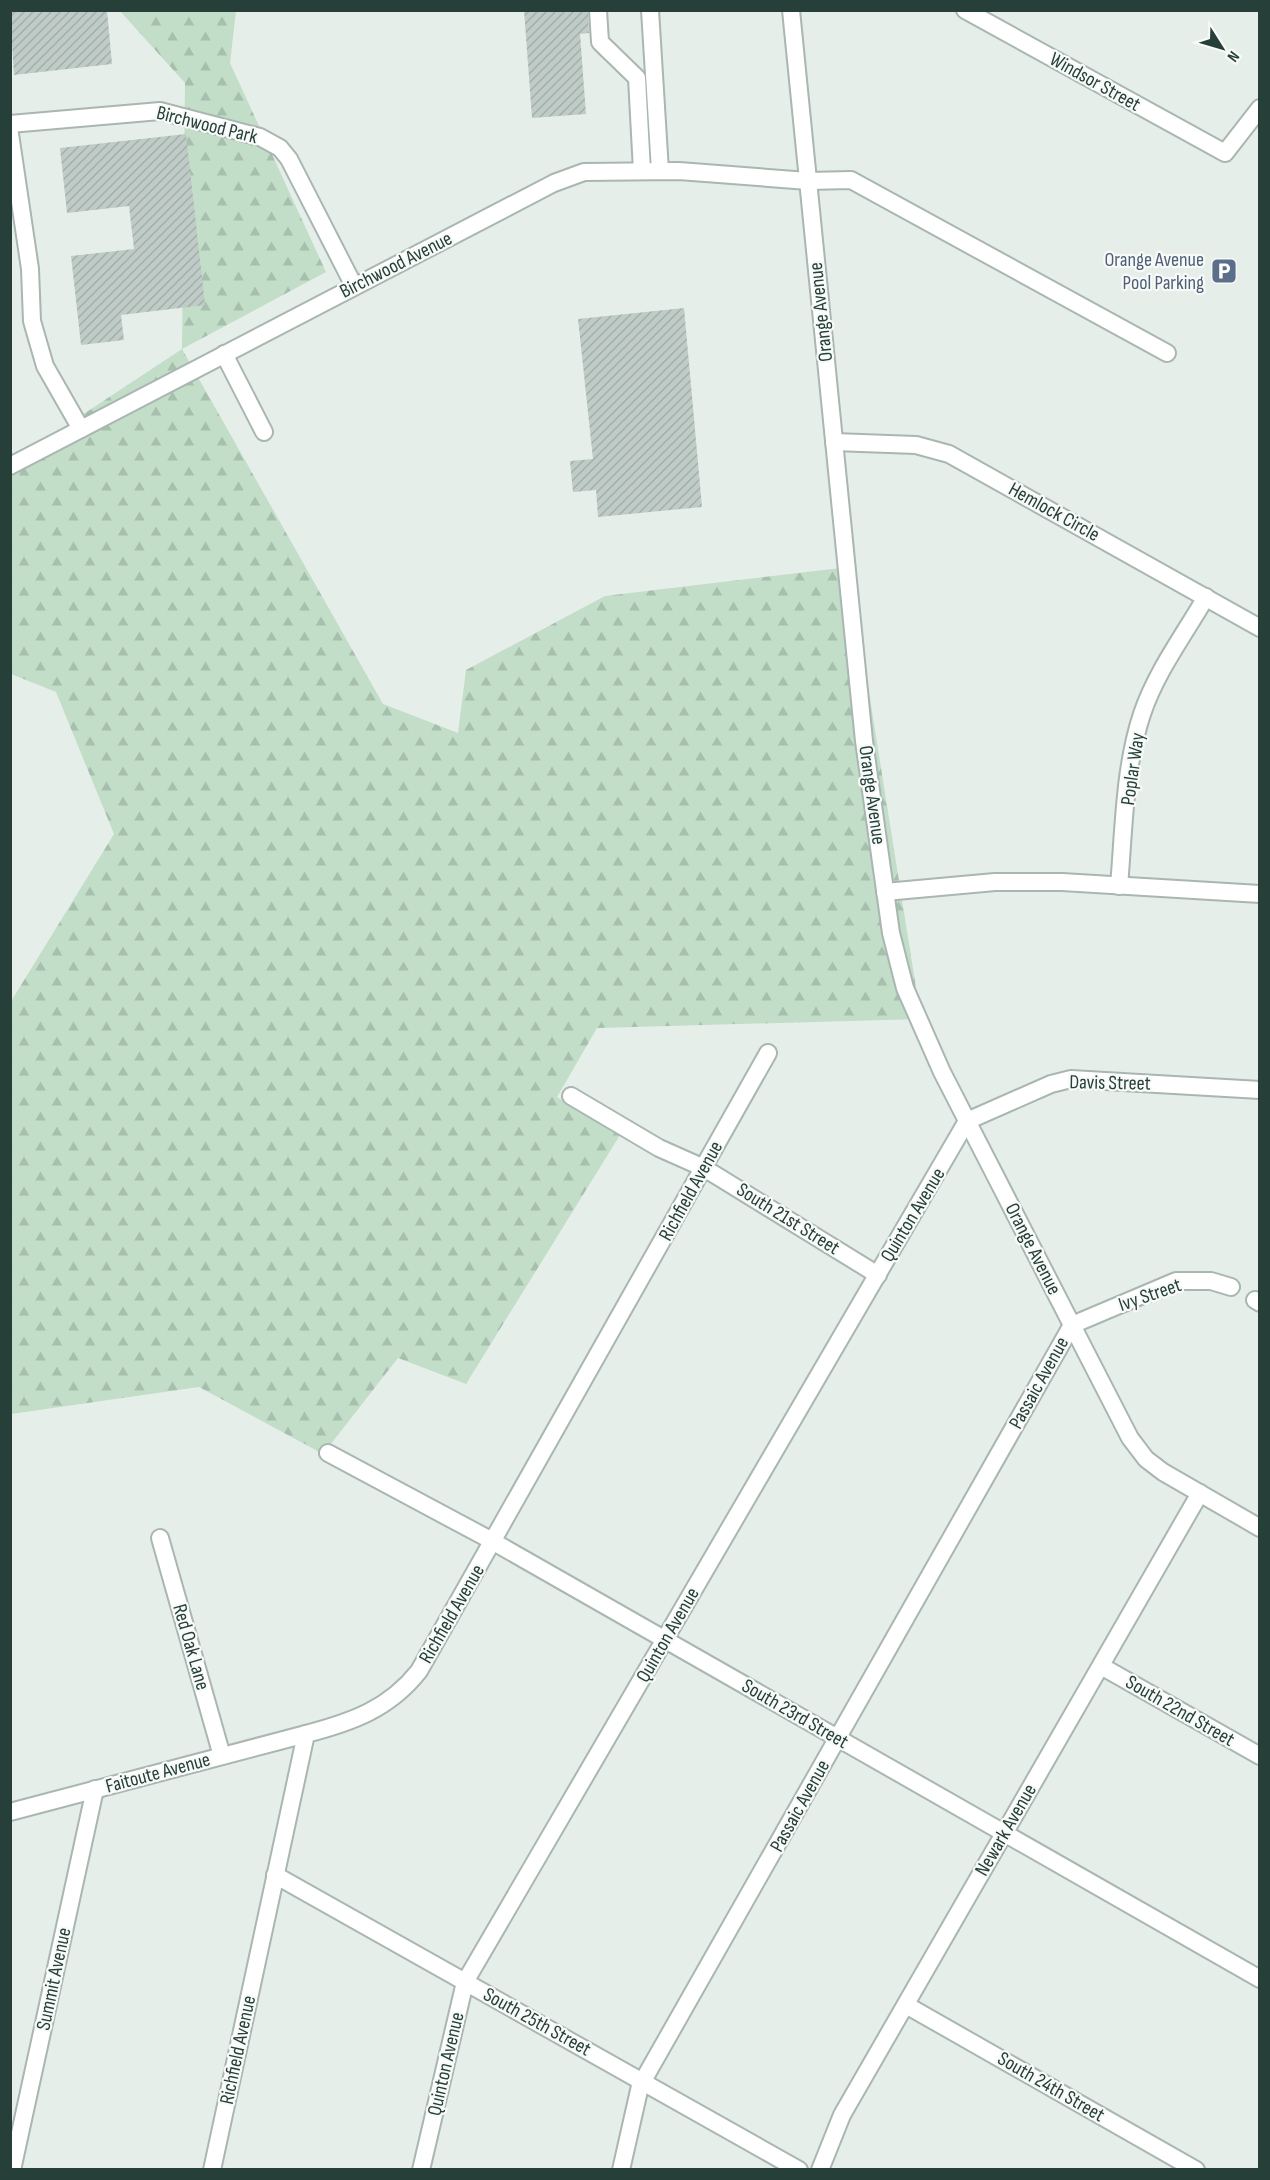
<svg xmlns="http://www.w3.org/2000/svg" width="1270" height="2180" font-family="'Sofia Sans Condensed',sans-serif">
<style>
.forest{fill:url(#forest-firs)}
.building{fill:url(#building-hatch)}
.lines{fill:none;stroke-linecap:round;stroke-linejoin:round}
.minor-casing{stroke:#a9b6b1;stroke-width:20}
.minor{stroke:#fff;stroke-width:16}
.labels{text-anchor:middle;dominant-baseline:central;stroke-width:4.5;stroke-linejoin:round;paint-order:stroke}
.street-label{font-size:20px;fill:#263f38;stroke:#f7faf8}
.service-label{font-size:20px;fill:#4e5e75;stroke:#f7faf8;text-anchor:end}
</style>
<defs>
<pattern id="forest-firs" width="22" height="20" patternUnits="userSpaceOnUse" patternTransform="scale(1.5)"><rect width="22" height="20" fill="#c2ddc8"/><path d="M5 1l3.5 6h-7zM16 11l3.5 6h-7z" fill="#a7bfad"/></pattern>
<pattern id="building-hatch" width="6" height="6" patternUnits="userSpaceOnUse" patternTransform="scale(1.5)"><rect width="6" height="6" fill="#bfcbc6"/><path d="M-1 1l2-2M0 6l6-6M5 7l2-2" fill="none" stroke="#a4afab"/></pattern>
</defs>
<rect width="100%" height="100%" fill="#e6eeea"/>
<polygon class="forest" points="120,11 236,11 230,63 326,272 182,349 383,704 458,733 466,670 605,596 849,567 921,1019 597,1028 557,1097 620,1135 466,1384 398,1358 323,1454 199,1387 11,1414 10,1003 114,834 56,692 11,674 11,462 182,349 185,83"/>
<g class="building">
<polygon points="10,10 107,10 112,64 14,75"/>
<polygon points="524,10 588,11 589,33 580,34 586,114 532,118"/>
<polygon points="186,134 205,305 121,315 124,340 81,345 71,256 134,249 129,206 67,213 60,148"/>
<polygon points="684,308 702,507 598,517 596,490 573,492 570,461 593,459 578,319"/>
</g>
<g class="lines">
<defs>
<g id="minor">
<polyline points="598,10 600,42 637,78 642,171"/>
<polyline points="650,10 660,171"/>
<polyline points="791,10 864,741 891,933 905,988 942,1072 1130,1438 1146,1459 1163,1472 1260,1528"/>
<polyline points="965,10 1225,153 1260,108"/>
<polyline points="10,124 160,111 260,137 280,148 289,159 354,286"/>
<polyline points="10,134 30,269 32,321 45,366 81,429"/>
<polyline points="224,354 264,432"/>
<polyline points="834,442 916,445 949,454 1260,628"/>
<polyline points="10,466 554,183 584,172 679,171 808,181 851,180 1167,353"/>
<path d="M1119,886c5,-57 5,-118 23,-172 14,-42 42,-79 64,-117"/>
<polyline points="885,892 995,882 1062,882 1260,894"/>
<polyline points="571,1096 659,1148 704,1168 878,1275"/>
<polyline points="1255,1300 1260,1303"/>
<polyline points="328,1453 485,1537 1260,1979"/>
<polyline points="160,1538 222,1756"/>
<polyline points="1101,1666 1260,1756"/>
<polyline points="10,1812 306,1734"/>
<polyline points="275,1875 799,2170"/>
<polyline points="906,2005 1196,2170"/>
<polyline points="12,2170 95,1789"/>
<path d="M212,2170l94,-436c46,-12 83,-25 113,-63l349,-618"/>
<polyline points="421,2170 465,1982 967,1121 1051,1084 1071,1079 1260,1090"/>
<polyline points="621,2170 640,2086 1072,1325 1176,1281 1211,1281 1231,1287"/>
<polyline points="820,2170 842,2115 1200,1493"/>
</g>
</defs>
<use href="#minor" class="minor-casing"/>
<use href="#minor" class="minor"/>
</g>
<defs>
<symbol id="parking-square" viewBox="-11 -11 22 22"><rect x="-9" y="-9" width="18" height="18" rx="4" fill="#5c6f8a" stroke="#f7faf8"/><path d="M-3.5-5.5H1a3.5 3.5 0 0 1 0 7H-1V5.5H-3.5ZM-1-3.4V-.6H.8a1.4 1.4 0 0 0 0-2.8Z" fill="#fff"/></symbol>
</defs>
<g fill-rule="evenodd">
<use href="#parking-square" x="1209" y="256" width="30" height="30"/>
</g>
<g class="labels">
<g class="street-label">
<text transform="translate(1095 82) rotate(29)">Windsor Street</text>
<text transform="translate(207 125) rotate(14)">Birchwood Park</text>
<text transform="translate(396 265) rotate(-27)">Birchwood Avenue</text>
<text transform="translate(821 312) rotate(-96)">Orange Avenue</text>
<text transform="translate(1054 512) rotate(29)">Hemlock Circle</text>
<text transform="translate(1133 769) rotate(-82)">Poplar Way</text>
<text transform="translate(872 795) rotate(82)">Orange Avenue</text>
<text transform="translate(1110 1083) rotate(1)">Davis Street</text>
<text transform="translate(691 1191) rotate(-61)">Richfield Avenue</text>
<text transform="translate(913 1215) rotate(-59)">Quinton Avenue</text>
<text transform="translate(788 1219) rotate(32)">South 21st Street</text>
<text transform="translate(1033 1249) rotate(63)">Orange Avenue</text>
<text transform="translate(1150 1295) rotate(-19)">Ivy Street</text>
<text transform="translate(1039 1383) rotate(-61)">Passaic Avenue</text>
<text transform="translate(452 1614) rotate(-60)">Richfield Avenue</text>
<text transform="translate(668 1635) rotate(-60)">Quinton Avenue</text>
<text transform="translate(191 1647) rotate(74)">Red Oak Lane</text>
<text transform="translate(1180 1711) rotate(30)">South 22nd Street</text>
<text transform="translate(795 1714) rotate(30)">South 23rd Street</text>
<text transform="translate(158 1773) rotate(-15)">Faitoute Avenue</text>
<text transform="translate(800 1806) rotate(-61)">Passaic Avenue</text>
<text transform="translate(1006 1830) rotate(-60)">Newark Avenue</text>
<text transform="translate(54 1979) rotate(-78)">Summit Avenue</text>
<text transform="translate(537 2022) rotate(29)">South 25th Street</text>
<text transform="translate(238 2050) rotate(-78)">Richfield Avenue</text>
<text transform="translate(446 2064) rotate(-77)">Quinton Avenue</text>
<text transform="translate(1051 2087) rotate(30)">South 24th Street</text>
</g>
<g class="service-label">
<text x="1204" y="260">Orange Avenue<tspan x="1204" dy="23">Pool Parking</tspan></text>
</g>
</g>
<rect width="1270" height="2180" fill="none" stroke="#263f38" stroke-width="24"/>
<g transform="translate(1222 48) rotate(127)" stroke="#f7faf8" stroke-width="4.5" paint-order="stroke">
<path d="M0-4.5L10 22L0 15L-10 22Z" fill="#263f38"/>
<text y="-9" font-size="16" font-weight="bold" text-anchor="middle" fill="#263f38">N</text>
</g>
</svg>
